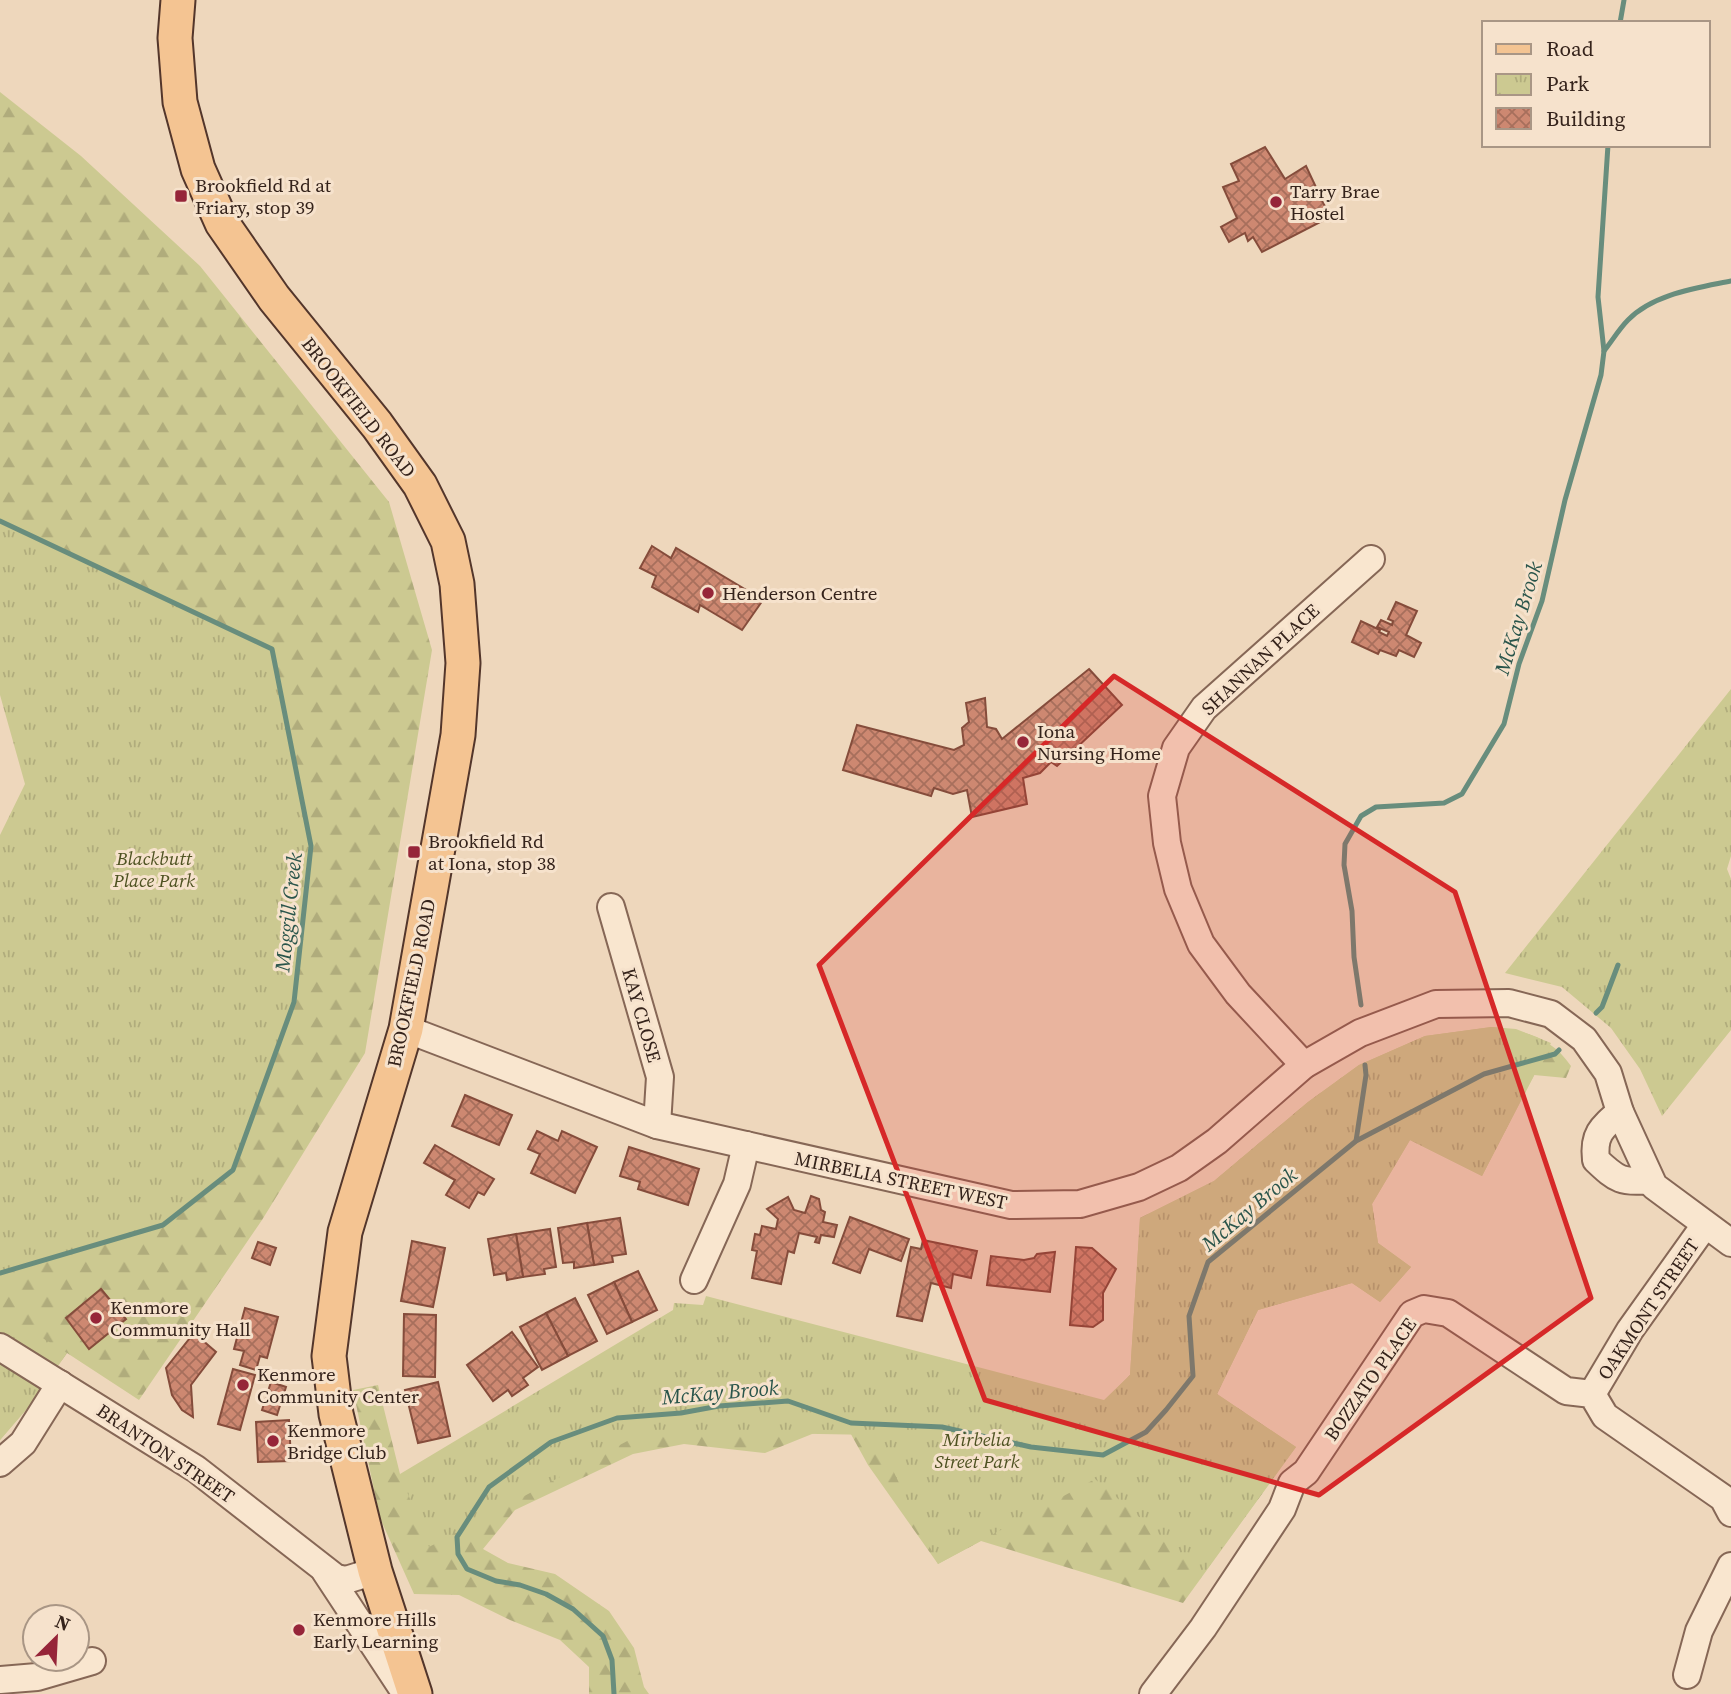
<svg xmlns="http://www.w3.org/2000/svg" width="1731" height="1694" font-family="'Source Serif 4',serif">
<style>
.forest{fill:url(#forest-firs)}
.park{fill:url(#park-tufts)}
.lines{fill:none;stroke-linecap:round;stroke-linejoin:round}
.stream{stroke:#688d7d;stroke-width:5}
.building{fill:url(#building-cross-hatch);stroke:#854c3b;stroke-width:2}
.minor-casing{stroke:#866756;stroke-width:30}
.major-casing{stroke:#53362b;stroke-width:37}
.minor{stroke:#f9e6cf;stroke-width:26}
.major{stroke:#f4c492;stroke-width:33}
.marked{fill:#d62828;fill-opacity:0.2;stroke:#d62828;stroke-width:5;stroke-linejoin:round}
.poi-dot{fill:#962539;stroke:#f6e2cc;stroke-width:2.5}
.labels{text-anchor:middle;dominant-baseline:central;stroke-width:6;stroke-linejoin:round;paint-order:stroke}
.poi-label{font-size:19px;fill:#35231b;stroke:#f6e2cc;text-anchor:start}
.street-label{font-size:19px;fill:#35231b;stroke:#f6e2cc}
.park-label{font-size:19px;font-style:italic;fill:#4e5221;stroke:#f6e2cc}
.water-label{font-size:21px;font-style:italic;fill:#2a554b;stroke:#f6e2cc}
</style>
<defs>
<pattern id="forest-firs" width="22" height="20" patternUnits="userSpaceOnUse" patternTransform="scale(1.75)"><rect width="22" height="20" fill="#ccc991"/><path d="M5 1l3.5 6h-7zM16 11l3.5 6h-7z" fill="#b0ac7c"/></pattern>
<pattern id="park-tufts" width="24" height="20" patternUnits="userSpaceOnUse" patternTransform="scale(1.75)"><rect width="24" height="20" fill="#ccc991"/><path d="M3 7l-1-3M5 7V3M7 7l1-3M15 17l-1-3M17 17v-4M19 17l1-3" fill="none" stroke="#b0ac7c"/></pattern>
<pattern id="building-cross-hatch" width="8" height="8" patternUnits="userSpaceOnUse" patternTransform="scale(1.75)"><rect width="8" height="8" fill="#cd8871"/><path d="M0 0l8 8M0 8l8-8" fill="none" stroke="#a76f5c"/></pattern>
</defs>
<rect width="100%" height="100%" fill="#eed7bc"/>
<g class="forest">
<polygon points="0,92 81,156 200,266 389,502 432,650 365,1053 262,1220 139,1400 67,1353 31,1404 0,1440 0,1157 94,1139 0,574"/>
<path d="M1491,1027c34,3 60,10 80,39l-5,12 -32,-3 -52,101 -72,-36 -38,64 6,39 33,24 -31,35 -28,-19 -94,27 -41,84 79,53 -113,156 -202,-62 -43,23 -70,-99 -21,-38 -30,5 -52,21 -81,-9 -51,10 -118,56 -32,39 25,14 47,11 54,37 25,37 10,39 5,7h-60v-27l-29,-27 -50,-20 -51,-25 -45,-1 -34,-76 -27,-128 25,-5 22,89 25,9 170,-98 480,45 55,-55 10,-157 74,-37 94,-79 51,-37 66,-29z"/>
</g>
<g class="park">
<polygon points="0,521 272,649 311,846 294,1002 233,1170 163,1225 0,1273 0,835 25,784 0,695"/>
<polygon points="1731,689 1731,856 1727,869 1731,879 1731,1030 1662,1116 1640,1069 1611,1028 1562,987 1505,973"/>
<polygon points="1492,1027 1516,1029 1551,1043 1482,1176 1410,1140 1372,1204 1378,1243 1411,1267 1380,1302 1352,1283 1258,1310 1217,1394 1296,1447 1204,1573 1095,1479 938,1564 876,1435 646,1431 429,1547 400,1474 673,1310 674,1303 703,1305 706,1296 1104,1400 1130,1375 1140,1218 1214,1181 1308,1102 1359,1065 1425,1036"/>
<polygon points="0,1312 67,1353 31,1404 0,1440"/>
</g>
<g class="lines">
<g class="stream">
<polyline points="1620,23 1624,0"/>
<path d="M1604,351c8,-10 15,-22 24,-31 25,-26 69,-32 103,-39"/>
<polyline points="0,521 272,649 311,846 294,1002 233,1170 163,1225 0,1273"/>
<polyline points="1361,1005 1354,957 1352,911 1344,865 1345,844 1361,816 1376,807 1444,803 1462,794 1504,724 1519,664 1542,601 1565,500 1601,375 1604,351 1598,297 1608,145"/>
<polyline points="1596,1013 1602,1007 1618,965"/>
<polyline points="1356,1141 1366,1075 1365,1065"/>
<polyline points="614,1694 612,1660 603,1636 573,1609 546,1594 520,1585 496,1581 467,1569 458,1554 457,1537 489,1487 551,1442 617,1418 681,1413 719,1406 788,1401 851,1423 942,1427 1031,1447 1103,1455 1146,1432 1166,1410 1193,1376 1189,1316 1208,1262 1356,1141 1484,1074 1555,1054 1559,1050"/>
</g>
</g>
<g class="building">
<polygon points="1265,147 1285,179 1306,166 1330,217 1262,252 1253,237 1248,241 1245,233 1229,242 1221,227 1237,218 1223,187 1239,181 1231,164"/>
<polygon points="652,546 671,558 676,548 763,600 742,630 700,605 698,612 652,587 656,576 640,568"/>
<polygon points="1396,602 1417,611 1406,635 1421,643 1414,657 1399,650 1396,656 1380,650 1378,654 1352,642 1361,621 1380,630 1379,632 1387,636 1389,632 1377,627 1381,620 1392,625 1393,621 1388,619"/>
<polygon points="1089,669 1122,705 1057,766 1051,762 1040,773 1023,778 1027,804 972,817 967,790 953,794 934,788 931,796 843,770 857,725 954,750 964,745 962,728 969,722 966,703 985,698 987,727 996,729 1002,739"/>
<polygon points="465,1095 512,1115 499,1145 452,1126"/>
<polygon points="537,1131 558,1141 562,1131 597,1147 575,1193 531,1173 540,1154 528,1149"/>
<polygon points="435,1145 494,1179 484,1195 478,1192 469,1208 446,1195 455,1180 424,1163"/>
<polygon points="629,1147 699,1169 688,1205 638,1189 640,1182 620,1176"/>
<polygon points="811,1196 819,1199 821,1210 825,1212 823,1222 837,1225 834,1237 821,1235 819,1243 815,1242 817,1237 799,1233 794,1253 788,1251 781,1284 752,1278 757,1251 752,1250 755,1234 760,1235 762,1226 776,1229 778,1219 767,1209 788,1197 794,1210 805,1213"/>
<polygon points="850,1217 909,1239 901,1261 869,1249 860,1273 833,1263"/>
<polygon points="620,1218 626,1254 612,1256 613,1262 594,1265 587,1223"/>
<polygon points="587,1223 594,1265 574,1268 574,1262 563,1263 558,1228"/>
<polygon points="550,1229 556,1267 544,1269 545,1274 523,1277 516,1234"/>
<polygon points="516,1234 523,1277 507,1280 506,1273 494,1275 488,1239"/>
<polygon points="923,1240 977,1251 971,1278 953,1274 951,1288 931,1283 922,1321 897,1316 911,1247 921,1249"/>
<polygon points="412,1241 445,1248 433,1307 401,1301"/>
<polygon points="258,1242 276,1248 270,1265 252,1258"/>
<polygon points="1076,1247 1092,1248 1116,1269 1103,1293 1103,1320 1093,1327 1070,1325"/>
<polygon points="1055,1252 1050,1292 987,1285 991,1256 1024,1260 1034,1258 1037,1254"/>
<polygon points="638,1271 657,1310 632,1322 614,1282"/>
<polygon points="614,1282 632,1322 607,1334 588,1295"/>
<polygon points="101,1289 126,1319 89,1349 66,1318"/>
<polygon points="575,1298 597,1341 568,1356 546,1313"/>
<polygon points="245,1308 278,1317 267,1358 260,1356 256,1370 240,1365 244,1351 234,1349"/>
<polygon points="546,1313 568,1356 542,1370 520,1327"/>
<polygon points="404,1314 436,1315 435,1377 403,1376"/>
<polygon points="512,1332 538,1367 523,1378 528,1385 512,1396 508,1390 493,1401 467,1365"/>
<polygon points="194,1333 216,1352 191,1385 193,1417 182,1410 172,1395 166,1368"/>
<polygon points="233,1369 255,1375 240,1430 218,1424"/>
<polygon points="271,1382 286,1387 277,1415 262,1410"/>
<polygon points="438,1382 450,1436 418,1443 405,1390"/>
<polygon points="289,1420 291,1461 258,1462 256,1422"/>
</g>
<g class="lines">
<defs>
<g id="minor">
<polyline points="611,907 660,1077 657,1125"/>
<polyline points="406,1029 657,1125 1011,1205 1080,1204 1139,1187 1179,1168 1217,1141 1304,1065 1360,1033 1436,1004 1509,1003 1551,1014 1584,1039 1608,1073 1620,1112 1654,1186 1731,1243"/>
<polyline points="1304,1065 1238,994 1201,944 1178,889 1167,843 1162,796 1176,748 1204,708 1371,559"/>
<path d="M1620,1112c-19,16 -27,23 -24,48 21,20 26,23 54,20"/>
<polyline points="694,1280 737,1184 746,1145"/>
<polyline points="0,1347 196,1469 336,1578 346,1580 375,1571"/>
<polyline points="1592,1394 1630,1330 1705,1225"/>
<polyline points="0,1463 23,1443 60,1384"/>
<polyline points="325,1571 406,1694"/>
<polyline points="1687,1675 1699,1631 1731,1566"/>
<polyline points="0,1680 37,1677 92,1661"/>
<polyline points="1153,1694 1203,1628 1282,1509 1292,1483 1306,1472 1412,1314 1424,1309 1448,1313 1566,1391 1592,1394 1605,1416 1723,1498 1731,1513"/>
</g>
<polyline id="major" points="178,0 175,38 180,102 198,169 222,223 274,298 377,425 420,485 448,541 457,584 463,663 458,735 406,1029 345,1232 329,1356 336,1414 375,1571 415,1694"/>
</defs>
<use href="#minor" class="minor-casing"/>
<use href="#major" class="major-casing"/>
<use href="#minor" class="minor"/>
<use href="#major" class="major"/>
</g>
<path class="marked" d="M1114,676l341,216 136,406 -272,197 -334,-95 -166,-435z"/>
<g class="poi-dot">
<rect x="174" y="189" width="14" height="14" rx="3.5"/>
<circle cx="1276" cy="202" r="7"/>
<circle cx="708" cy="593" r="7"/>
<circle cx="1023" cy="742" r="7"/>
<rect x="407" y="845" width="14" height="14" rx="3.5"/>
<circle cx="96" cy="1318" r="7"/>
<circle cx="243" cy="1385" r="7"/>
<circle cx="273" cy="1441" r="7"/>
<circle cx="299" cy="1630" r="7"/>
</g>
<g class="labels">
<g class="poi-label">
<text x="195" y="185">Brookfield Rd at<tspan x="195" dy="22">Friary, stop 39</tspan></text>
<text x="1290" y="191">Tarry Brae<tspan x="1290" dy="22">Hostel</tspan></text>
<text x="722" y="593">Henderson Centre</text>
<text x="1037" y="731">Iona<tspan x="1037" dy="22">Nursing Home</tspan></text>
<text x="428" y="841">Brookfield Rd<tspan x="428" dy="22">at Iona, stop 38</tspan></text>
<text x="110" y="1307">Kenmore<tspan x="110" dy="22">Community Hall</tspan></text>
<text x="257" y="1374">Kenmore<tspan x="257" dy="22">Community Center</tspan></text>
<text x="287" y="1430">Kenmore<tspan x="287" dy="22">Bridge Club</tspan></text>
<text x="313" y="1619">Kenmore Hills<tspan x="313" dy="22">Early Learning</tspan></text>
</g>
<g class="street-label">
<text transform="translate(359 407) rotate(52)">BROOKFIELD ROAD</text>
<text transform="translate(1260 659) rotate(-43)">SHANNAN PLACE</text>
<text transform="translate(411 983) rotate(-78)">BROOKFIELD ROAD</text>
<text transform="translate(642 1015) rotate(74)">KAY CLOSE</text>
<text transform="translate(901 1180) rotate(12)">MIRBELIA STREET WEST</text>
<text transform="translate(1648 1309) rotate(-56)">OAKMONT STREET</text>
<text transform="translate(1370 1379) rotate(-55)">BOZZATO PLACE</text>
<text transform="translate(166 1453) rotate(34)">BRANTON STREET</text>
</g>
<g class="park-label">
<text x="154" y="858">Blackbutt<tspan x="154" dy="22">Place Park</tspan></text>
<text x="977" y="1439">Mirbelia<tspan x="977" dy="22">Street Park</tspan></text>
</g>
<g class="water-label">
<text transform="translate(1518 618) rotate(-73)">McKay Brook</text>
<text transform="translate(288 912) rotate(-84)">Moggill Creek</text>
<text transform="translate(1249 1209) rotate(-40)">McKay Brook</text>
<text transform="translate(720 1392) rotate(-5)">McKay Brook</text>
</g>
</g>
<rect x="1482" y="21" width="228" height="126" fill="#f6e2cc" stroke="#a99685" stroke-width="2"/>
<rect x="1496" y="44" width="35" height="10" fill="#f4c492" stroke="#a99685" stroke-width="2"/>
<text x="1546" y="56" font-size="21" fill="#35231b">Road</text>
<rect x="1496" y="74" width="35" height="21" fill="url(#park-tufts)" stroke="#a99685" stroke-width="2"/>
<text x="1546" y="91" font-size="21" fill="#35231b">Park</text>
<rect x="1496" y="108" width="35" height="21" fill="url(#building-cross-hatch)" stroke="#a99685" stroke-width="2"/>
<text x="1546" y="126" font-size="21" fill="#35231b">Building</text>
<g transform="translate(56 1638) rotate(24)"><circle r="33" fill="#f6e2cc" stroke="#a99685" stroke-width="2"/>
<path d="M0-5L12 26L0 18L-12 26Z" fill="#962539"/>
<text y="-10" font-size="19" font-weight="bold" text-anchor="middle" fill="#35231b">N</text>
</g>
</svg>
